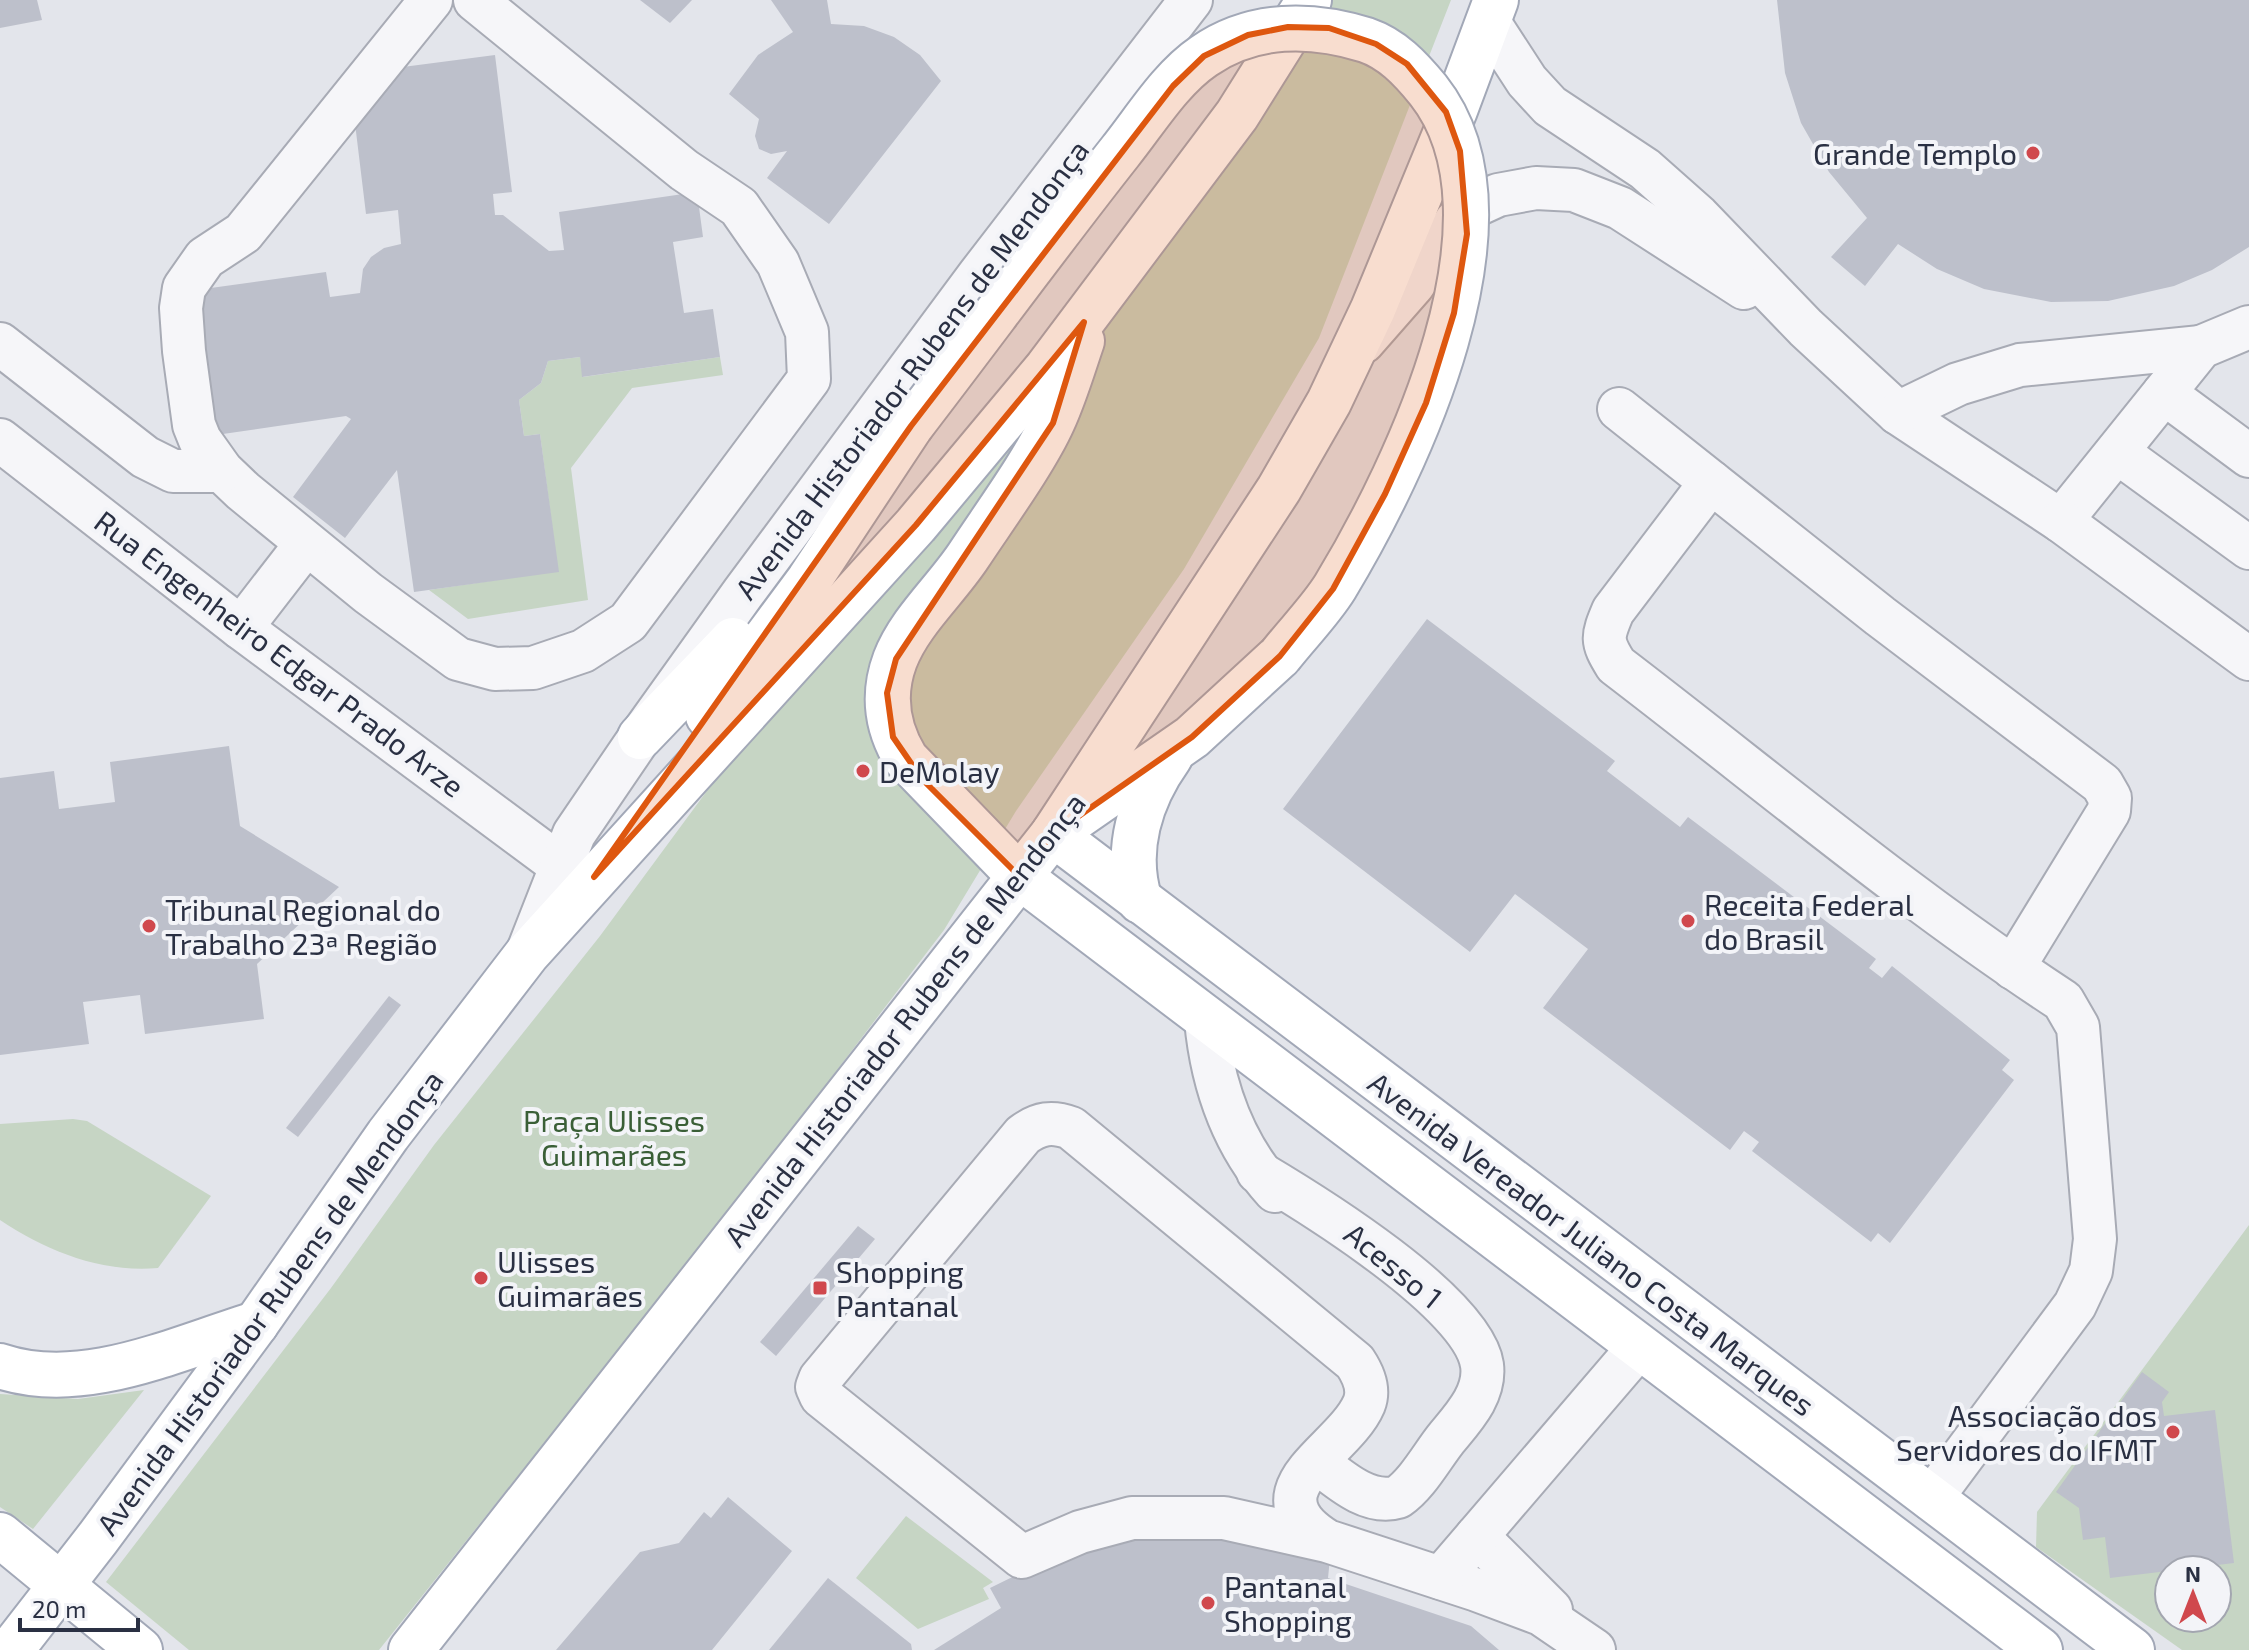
<svg xmlns="http://www.w3.org/2000/svg" width="2249" height="1650" font-family="'Exo 2',sans-serif">
<style>
.green{fill:#c6d5c4;fill-rule:evenodd}
.building{fill:#bdc0cb}
.lines{fill:none;stroke-linecap:round;stroke-linejoin:round}
.minor-casing{stroke:#a8abb5;stroke-width:46}
.major-casing{stroke:#a2a8b7;stroke-width:48}
.minor{stroke:#f6f6f9;stroke-width:42}
.major{stroke:#fff;stroke-width:44}
.major-bridge-casing{stroke:#a2a8b7;stroke-width:48;stroke-linecap:butt}
.major-bridge{stroke:#fff;stroke-width:44}
.marked{fill:#de570f;fill-opacity:0.2;stroke:#de570f;stroke-width:6;stroke-linejoin:round}
.poi-dot{fill:#d0484d;stroke:#f3f4f8;stroke-width:3}
.labels{text-anchor:middle;dominant-baseline:central;stroke-width:8;stroke-linejoin:round;paint-order:stroke}
.poi-label{font-size:30px;fill:#2a3043;stroke:#f3f4f8;text-anchor:start}
.street-label{font-size:30px;fill:#2a3043;stroke:#f3f4f8}
.park-label{font-size:30px;fill:#3a5f37;stroke:#f3f4f8}
</style>
<rect width="100%" height="100%" fill="#e3e5eb"/>
<g class="green">
<polygon points="1324,0 1451,0 1319,338 1184,569 1016,811 944,930 727,1214 379,1650 189,1650 106,1582 331,1288 434,1145 600,936 712,784 972,488"/>
<polygon points="580,357 583,377 720,357 723,375 632,388 571,468 588,600 468,619 429,590 558,571 540,434 524,436 519,400 541,383 548,361"/>
<path d="M73,1119l14,2 124,75 -53,72c-58,5 -111,-17 -158,-48v-96z"/>
<path d="M2249,1225v425h-67l-146,-103 1,-35zM2169,1570h48v48h-48z"/>
<polygon points="144,1390 33,1529 0,1507 0,1394 78,1399"/>
<polygon points="906,1516 993,1582 983,1588 989,1599 918,1629 856,1578"/>
</g>
<g class="building">
<polygon points="0,0 37,0 42,20 0,28"/>
<polygon points="640,0 692,0 670,23"/>
<polygon points="771,0 827,0 831,24 864,26 894,37 920,55 941,81 829,224 767,178 787,151 771,154 759,149 755,136 759,119 729,94 758,55 793,32"/>
<polygon points="1777,0 2249,0 2249,247 2212,270 2174,286 2108,301 2051,302 1984,289 1937,269 1898,244 1865,286 1831,257 1867,218 1829,172 1801,123 1785,73"/>
<polygon points="495,55 512,192 493,194 495,215 503,215 549,251 564,250 559,212 697,192 703,237 673,242 684,313 713,309 720,357 582,377 580,357 548,361 541,383 519,400 524,436 540,434 559,572 414,592 397,470 345,538 293,497 351,419 346,416 209,436 189,291 326,272 330,297 360,293 363,269 371,257 384,248 401,244 398,210 366,214 349,74"/>
<polygon points="1427,619 1615,761 1607,771 1680,827 1688,817 1876,959 1869,968 1882,978 1892,966 2010,1060 2002,1070 2014,1080 1890,1243 1878,1233 1871,1242 1752,1151 1759,1142 1744,1131 1730,1150 1543,1008 1588,949 1515,894 1470,952 1283,809"/>
<polygon points="229,746 240,826 339,887 257,964 264,1019 145,1034 140,995 83,1002 89,1044 0,1055 0,778 54,771 59,809 115,802 110,762"/>
<polygon points="389,996 401,1005 298,1137 286,1128"/>
<polygon points="858,1226 875,1239 776,1356 760,1342"/>
<polygon points="2142,1372 2169,1392 2162,1402 2164,1416 2215,1410 2234,1563 2110,1578 2105,1537 2083,1540 2079,1508 2056,1492"/>
<polygon points="728,1497 792,1551 712,1650 556,1650 640,1552 679,1543 704,1512 711,1518"/>
<polygon points="1192,1529 1330,1558 1328,1578 1471,1626 1499,1650 934,1650 1001,1608 990,1588 1061,1553 1119,1533"/>
<polygon points="828,1578 911,1644 912,1650 769,1650"/>
</g>
<g class="lines">
<defs>
<g id="minor">
<polyline points="431,0 243,233 205,258 184,288 181,308 184,351 194,425 200,440 222,471 243,491 368,593 458,659 495,669 533,668 583,651 628,622 809,379 807,332 778,263 739,207 684,170 475,0"/>
<polyline points="1488,21 1527,81 1550,106 1645,169 1698,216 1806,328 1898,413 2061,521 2201,347 2249,327"/>
<polyline points="1363,342 1413,285 1456,221 1472,207 1498,195 1536,188 1574,190 1620,208 1744,288"/>
<polyline points="0,344 145,457 173,471 222,471"/>
<polyline points="2164,393 2249,456"/>
<polyline points="1619,409 1880,616 2102,784 2110,798 2109,811 2013,968"/>
<polyline points="1898,413 1958,384 2020,365 2201,347"/>
<polyline points="0,440 241,628 560,865"/>
<polyline points="2117,452 2249,548"/>
<path d="M1711,482l-98,129c-11,26 -12,30 3,54 148,113 291,234 447,336l15,26 17,212 -4,32 -16,34 -144,194"/>
<polyline points="2061,521 2249,659"/>
<polyline points="241,628 306,544"/>
<polyline points="528,951 574,834 640,737 743,593 979,275 1191,0"/>
<path d="M1206,1020c6,64 26,123 69,171"/>
<path d="M1258,1172c54,32 215,131 224,193 4,30 -20,54 -37,75 -14,18 -28,44 -47,57 -30,9 -59,-18 -81,-35"/>
<polyline points="1477,1536 1551,1610"/>
<path d="M1327,1541c-81,-51 16,-88 37,-137 6,-15 -1,-30 -9,-42l-284,-234c-19,-7 -32,-5 -48,7l-203,244 -3,8 4,9 201,161 58,-25 52,-14h92l103,23 150,49 64,24 53,36"/>
<polyline points="1441,1578 1639,1347"/>
</g>
<g id="major">
<path d="M1082,341c-9,26 -17,54 -29,80 -18,40 -59,96 -84,134 -23,35 -59,66 -74,105 -13,35 -8,68 11,99l114,118 1020,773"/>
<polyline points="708,716 809,580 911,426"/>
<polyline points="640,737 733,640"/>
<polyline points="1071,821 1192,737 1280,656"/>
<polyline points="1053,834 2132,1650"/>
<path d="M1140,901c-16,-51 0,-102 30,-144"/>
<path d="M0,1366c83,28 176,-18 256,-42"/>
<polyline points="0,1535 140,1650"/>
<polyline points="11,1650 98,1538 256,1324 388,1135 527,954 916,525 1047,368 1237,115 1309,0"/>
<polyline points="411,1650 1053,834 1279,489 1329,402 1373,309 1455,110 1496,0"/>
</g>
</defs>
<use href="#minor" class="minor-casing"/>
<use href="#major" class="major-casing"/>
<use href="#minor" class="minor"/>
<use href="#major" class="major"/>
<defs>
<path id="major-bridge" d="M911,426c70,-91 138,-184 209,-274 25,-31 50,-73 84,-96 49,-34 108,-33 162,-16 26,9 44,28 62,50 100,126 -21,378 -93,497 -15,24 -37,46 -55,69"/>
</defs>
<use href="#major-bridge" class="major-bridge-casing"/>
<use href="#major-bridge" class="major-bridge"/>
</g>
<path class="marked" d="M1288,27l41,1 47,16 31,20 39,48 14,39 7,83 -13,79 -28,90 -41,91 -52,95 -53,67 -88,81 -139,97 -33,43 -98,-98 -29,-42 -6,-44 9,-34 157,-236 31,-101 -168,203 -322,352 317,-451 262,-340 31,-30 44,-21z"/>
<g class="poi-dot">
<circle cx="2033" cy="153" r="8"/>
<circle cx="863" cy="771" r="8"/>
<circle cx="1688" cy="921" r="8"/>
<circle cx="149" cy="926" r="8"/>
<circle cx="481" cy="1278" r="8"/>
<rect x="812" y="1280" width="16" height="16" rx="4"/>
<circle cx="2173" cy="1432" r="8"/>
<circle cx="1208" cy="1603" r="8"/>
</g>
<g class="labels">
<g class="poi-label">
<text x="2017" y="153" text-anchor="end">Grande Templo</text>
<text x="879" y="771">DeMolay</text>
<text x="1704" y="904">Receita Federal<tspan x="1704" dy="34">do Brasil</tspan></text>
<text x="165" y="909">Tribunal Regional do<tspan x="165" dy="34">Trabalho 23ª Região</tspan></text>
<text x="497" y="1261">Ulisses<tspan x="497" dy="34">Guimarães</tspan></text>
<text x="836" y="1271">Shopping<tspan x="836" dy="34">Pantanal</tspan></text>
<text x="2157" y="1415" text-anchor="end">Associação dos<tspan x="2157" dy="34">Servidores do IFMT</tspan></text>
<text x="1224" y="1586">Pantanal<tspan x="1224" dy="34">Shopping</tspan></text>
</g>
<g class="street-label">
<text transform="translate(911 369) rotate(-53)">Avenida Historiador Rubens de Mendonça</text>
<text transform="translate(280 653) rotate(37)">Rua Engenheiro Edgar Prado Arze</text>
<text transform="translate(904 1019) rotate(-52)">Avenida Historiador Rubens de Mendonça</text>
<text transform="translate(1592 1243) rotate(37)">Avenida Vereador Juliano Costa Marques</text>
<text transform="translate(1394 1265) rotate(39)">Acesso 1</text>
<text transform="translate(269 1302) rotate(-54)">Avenida Historiador Rubens de Mendonça</text>
</g>
<g class="park-label">
<text x="614" y="1120">Praça Ulisses<tspan x="614" dy="34">Guimarães</tspan></text>
</g>
</g>
<g transform="translate(2193 1594)"><circle r="38" fill="#f3f4f8" stroke="#a3a6b0" stroke-width="2"/>
<path d="M0-6L14 30L0 20L-14 30Z" fill="#d0484d"/>
<text y="-12" font-size="22" font-weight="bold" text-anchor="middle" fill="#2a3043">N</text>
</g>
<path d="M20 1618v12h118v-12" fill="none" stroke="#2a3043" stroke-width="4"/>
<text x="32" y="1618" font-size="24" fill="#2a3043" stroke="#f3f4f8" stroke-width="6" paint-order="stroke">20 m</text>
</svg>
